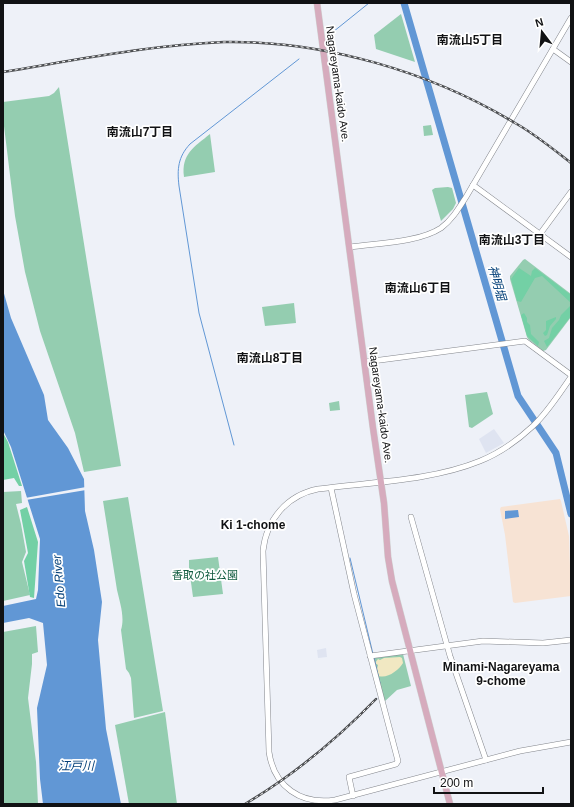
<svg xmlns="http://www.w3.org/2000/svg" width="574" height="807" font-family="Arial,'Noto Sans JP',sans-serif">
<style>
.built{fill:#dfe4f1}
.education{fill:#f7e3d4}
.green{fill:#94cdb0}
.forest{fill:#73d0a5}
.sand{fill:#f1e8c2}
.water{fill:#6197d5}
.pier{fill:#eef1f8}
.lines{fill:none;stroke-linecap:round;stroke-linejoin:round}
.stream{stroke:#6197d5;stroke-width:1}
.river{stroke:#6197d5;stroke-width:7}
.tertiary-casing{stroke:#83868c;stroke-width:6}
.primary-casing{stroke:#cfd0d0;stroke-width:7}
.tertiary{stroke:#fff;stroke-width:5}
.primary{stroke:#d6abbd;stroke-width:6}
.rail-casing{stroke:#4d4f52;stroke-width:2.5}
.rail{stroke:#fff;stroke-width:1;stroke-dasharray:3;stroke-linecap:butt}
.labels{text-anchor:middle;dominant-baseline:central;stroke-width:3.5;stroke-linejoin:round;paint-order:stroke}
.street-label{font-size:11px;fill:#111214;stroke:#fff}
.park-label{font-size:11px;fill:#125c40;stroke:#fff}
.neighbourhood-label{font-size:12px;font-weight:bold;fill:#111214;stroke:#fff}
.water-label{font-size:12px;font-style:italic;fill:#044079;stroke:#fff}
</style>
<rect width="100%" height="100%" fill="#eef1f8"/>
<g class="built">
<polygon points="494,429 504,443 486,453 479,439"/>
<polygon points="326,648 327,657 318,658 317,650"/>
</g>
<polygon class="education" points="560,499 561,501 569,536 571,596 515,603 513,602 505,535 500,509 501,507"/>
<g class="green">
<polygon points="401,14 415,62 376,49 374,35"/>
<polygon points="59,87 89,275 121,466 84,472 75,433 40,331 25,272 15,216 3,118 3,102 49,96 54,93"/>
<polygon points="431,125 433,135 424,136 423,126"/>
<path d="M210,134l5,38 -31,5c-3,-23 10,-30 26,-43z"/>
<polygon points="448,187 452,188 456,203 453,209 441,221 432,190 435,188"/>
<polygon points="525,259 571,294 571,317 546,350 543,351 528,339 527,337 510,279 510,276 523,260"/>
<polygon points="294,303 296,323 265,326 262,307"/>
<polygon points="487,392 493,414 472,428 469,427 465,395"/>
<polygon points="339,401 340,410 330,411 329,403"/>
<polygon points="21,491 22,503 16,504 21,524 26,552 22,562 30,595 3,601 3,492"/>
<path d="M128,497l35,214 -29,7 -3,-40 -2,-5 -3,-4 -5,-39c4,-13 -1,-27 -4,-40l-14,-89z"/>
<polygon points="218,557 223,594 193,597 189,568 189,560"/>
<polygon points="36,626 38,652 32,654 32,664 28,698 36,762 38,804 3,804 3,632"/>
<polygon points="403,654 411,686 397,690 384,702 373,660 375,658"/>
<polygon points="165,712 177,804 129,804 115,725"/>
</g>
<g class="forest">
<polygon points="519,268 531,276 532,271 535,268 571,295 571,303 542,276 535,278 521,302 517,301 511,279"/>
<polygon points="571,305 571,316 547,347 544,341 549,338 552,328 559,320 561,315"/>
<polygon points="524,313 527,318 527,322 530,325 531,334 539,342 538,346 527,336 521,315"/>
<polygon points="556,317 556,319 550,326 547,335 545,336 543,333 546,330 546,321"/>
<polygon points="3,433 8,442 22,486 19,486 14,478 3,480"/>
<polygon points="27,507 38,542 34,598 30,597 24,561 28,553 20,510"/>
</g>
<path class="sand" d="M400,657l2,1 1,5c-4,7 -16,16 -24,13l-2,-7 1,-4 -3,-2 3,-4 2,1 4,-2z"/>
<g class="water">
<polygon points="3,290 11,318 44,395 48,420 68,448 84,479 85,511 94,550 102,602 98,640 106,729 121,804 43,804 40,779 37,708 47,665 43,623 29,618 3,623 3,606 36,599 38,590 40,539 11,447 3,430"/>
<polygon points="518,510 519,517 505,519 505,511"/>
</g>
<polygon class="pier" points="86,487 86,490 26,500 25,498"/>
<g class="lines">
<g class="stream">
<polyline points="328,36 369,3"/>
<path d="M234,445l-35,-132 -20,-127c-2,-17 -1,-29 11,-42l109,-85"/>
<polyline points="350,558 373,654"/>
<polyline points="374,657 380,683"/>
</g>
<polyline class="river" points="404,3 518,396 556,453 571,514"/>
<defs>
<g id="tertiary">
<polyline points="553,49 571,62"/>
<polyline points="473,185 571,257"/>
<polyline points="540,234 571,192"/>
<path d="M350,247c26,-4 68,-4 91,-19 11,-8 18,-20 25,-31l105,-179"/>
<polyline points="365,362 525,341 571,375"/>
<path d="M571,377c-12,17 -23,35 -38,49 -15,14 -33,27 -53,35 -49,20 -110,21 -162,28 -31,6 -52,31 -55,62l6,201c5,35 32,53 66,48l185,-49 51,-9"/>
<polyline points="331,488 354,594 398,761 396,764 349,777 353,796"/>
<polyline points="411,517 450,656 486,760"/>
<polyline points="370,656 483,641 543,643 571,640"/>
</g>
<polyline id="primary" points="317,3 373,428 384,503 388,557 392,581 450,804"/>
</defs>
<use href="#tertiary" class="tertiary-casing"/>
<use href="#primary" class="primary-casing"/>
<use href="#tertiary" class="tertiary"/>
<use href="#primary" class="primary"/>
<defs>
<g id="rail">
<path d="M3,72c73,-12 147,-27 221,-30 99,-2 207,30 291,81 20,11 38,26 56,40"/>
<path d="M245,804c49,-29 91,-64 131,-105"/>
</g>
</defs>
<use href="#rail" class="rail-casing"/>
<use href="#rail" class="rail"/>
</g>
<g class="labels">
<g class="street-label">
<text transform="translate(338 84) rotate(82)">Nagareyama-kaido Ave.</text>
<text transform="translate(381 405) rotate(82)">Nagareyama-kaido Ave.</text>
</g>
<g class="park-label">
<text x="205" y="575">香取の社公園</text>
</g>
<g class="neighbourhood-label">
<text x="470" y="40">南流山5丁目</text>
<text x="140" y="132">南流山7丁目</text>
<text x="512" y="240">南流山3丁目</text>
<text x="418" y="288">南流山6丁目</text>
<text x="270" y="358">南流山8丁目</text>
<text x="253" y="525">Ki 1-chome</text>
<text x="501" y="667">Minami-Nagareyama<tspan x="501" dy="14">9-chome</tspan></text>
</g>
<g class="water-label">
<text transform="translate(497 283) rotate(74)">神明堀</text>
<text transform="translate(59 581) rotate(-95)">Edo River</text>
<text x="76" y="766">江戸川</text>
</g>
</g>
<rect width="574" height="807" fill="none" stroke="#111214" stroke-width="8"/>
<g transform="translate(542 32) rotate(344)" stroke="#ffffff" stroke-width="3" paint-order="stroke">
<path d="M0-3L7 15L0 10L-7 15Z" fill="#111214"/>
<text y="-6" font-size="11" font-weight="bold" text-anchor="middle" fill="#111214">N</text>
</g>
<path d="M434 787v6h109v-6" fill="none" stroke="#111214" stroke-width="2"/>
<text x="440" y="787" font-size="12" fill="#111214" stroke="#ffffff" stroke-width="3" paint-order="stroke">200 m</text>
</svg>
